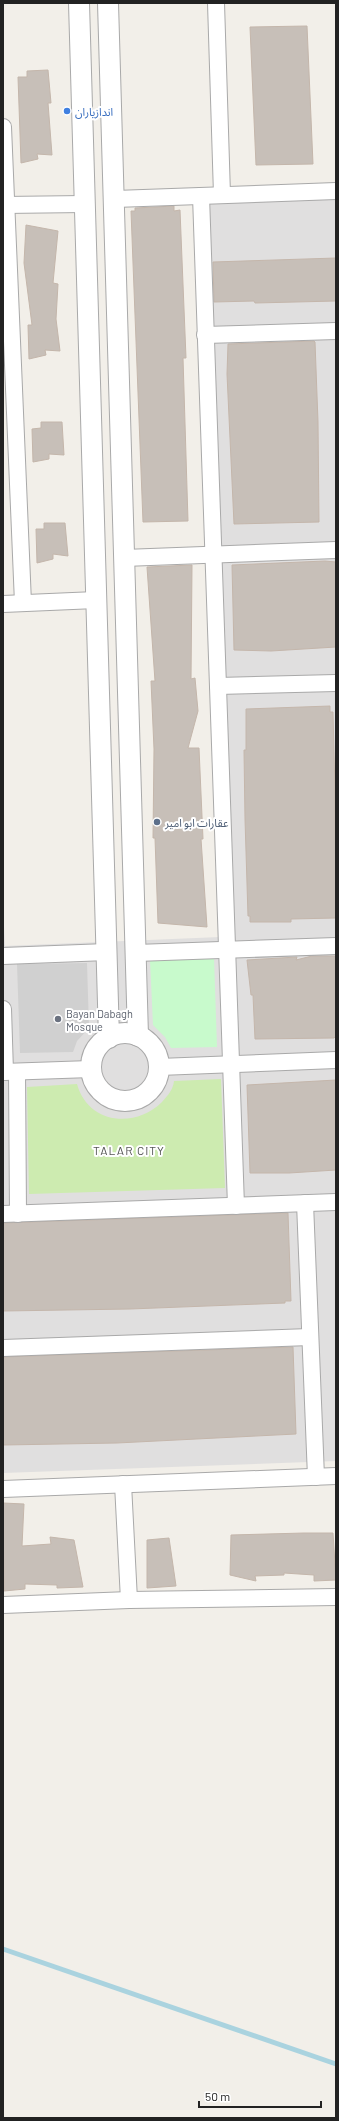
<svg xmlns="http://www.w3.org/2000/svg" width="339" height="2121" font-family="Barlow,'Noto Sans Arabic',sans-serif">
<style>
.residential{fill:#e0dfdf}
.religious{fill:#d0d0d0}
.grass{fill:#cdebb0}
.park{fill:#c8facc}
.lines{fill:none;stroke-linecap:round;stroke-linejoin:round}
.stream{stroke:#aad3df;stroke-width:5}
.building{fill:#c7bfb8;stroke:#c4b6ab}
.minor-casing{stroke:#a9a9a9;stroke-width:18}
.tertiary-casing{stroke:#a9a9a9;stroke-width:22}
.minor{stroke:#fff;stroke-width:16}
.tertiary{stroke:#fff;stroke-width:20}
.shop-dot{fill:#3f7fe0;stroke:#fff;stroke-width:1.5}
.service-dot{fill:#5c6f8a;stroke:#fff;stroke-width:1.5}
.worship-dot{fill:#6b7280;stroke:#fff;stroke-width:1.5}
.labels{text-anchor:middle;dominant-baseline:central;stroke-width:4;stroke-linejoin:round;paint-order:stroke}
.shop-label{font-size:11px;fill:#366cbe;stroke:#fff;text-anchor:start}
.service-label{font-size:11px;fill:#4e5e75;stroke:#fff;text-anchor:start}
.worship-label{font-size:11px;fill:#5b616d;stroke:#fff;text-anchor:start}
.neighbourhood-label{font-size:12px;letter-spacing:1px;fill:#555;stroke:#fff}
</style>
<rect width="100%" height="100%" fill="#f2efe9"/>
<polygon class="residential" points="336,196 336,1461 3,1473 3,907 5,946 220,937 193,204"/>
<polygon class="religious" points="87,963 89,1028 77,1041 73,1052 20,1053 17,964"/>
<path class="grass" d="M221,1079l4,109 -196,6 -2,-107 50,-3c11,40 58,45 85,18 6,-7 11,-12 12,-21z"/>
<polygon class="park" points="214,958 217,1047 171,1048 165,1037 153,1025 150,960"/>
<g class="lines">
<polyline class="stream" points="3,1949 336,2064"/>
</g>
<g class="building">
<polygon points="307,26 313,164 256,165 250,27"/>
<polygon points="48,70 51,103 48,103 52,155 37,154 38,159 21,163 18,77 27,77 27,71"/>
<polygon points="174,206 174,211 180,210 186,358 183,358 188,521 143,522 131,211 135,211 135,208"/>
<polygon points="26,225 58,231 53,283 58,284 56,319 60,351 45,350 46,355 29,359 28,325 32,325 24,263"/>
<polygon points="336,258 336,301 255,303 254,301 214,302 213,262"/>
<polygon points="314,341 315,342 318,422 319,522 234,524 227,374 228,344"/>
<polygon points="41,422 62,422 64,455 49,454 49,459 33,462 32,429 41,428"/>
<polygon points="44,523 65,523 68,556 53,554 53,559 37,563 36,529 44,529"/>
<polygon points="325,561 336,562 336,647 271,651 234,650 232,565"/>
<polygon points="192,565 191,679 195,678 198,711 188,748 199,748 203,839 201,839 207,927 158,923 155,838 153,838 154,749 151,681 155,681 147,567"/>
<polygon points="330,706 330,712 333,712 335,791 336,918 291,919 291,922 250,922 250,916 248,916 245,819 244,750 246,750 246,709"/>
<polygon points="312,956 336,956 336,1036 334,1038 255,1039 253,995 251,995 247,960 297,957 296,960"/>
<polygon points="336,1080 336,1170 289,1173 250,1173 247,1085"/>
<polygon points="288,1213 291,1301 285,1301 285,1303 130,1309 3,1311 3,1223"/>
<polygon points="293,1347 296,1434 117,1443 3,1445 3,1357"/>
<polygon points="3,1503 24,1504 22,1546 51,1544 50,1537 74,1540 83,1587 57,1588 57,1585 25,1584 25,1589 4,1591"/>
<polygon points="304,1533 333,1533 336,1580 314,1581 314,1575 284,1573 284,1575 255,1576 256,1581 230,1575 231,1535"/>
<polygon points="169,1538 176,1586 147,1588 147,1540"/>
</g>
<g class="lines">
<defs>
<g id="minor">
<polyline points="216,3 222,195"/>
<polyline points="3,127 23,603"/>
<polyline points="201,196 236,1206"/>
<polyline points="115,199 336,191"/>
<polyline points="3,205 85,204"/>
<polyline points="205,335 336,331"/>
<polyline points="124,558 336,550"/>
<polyline points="3,604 96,600"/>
<polyline points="218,686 336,683"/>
<polyline points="136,953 336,946"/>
<polyline points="3,956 107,952"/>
<polyline points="3,1009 5,1072"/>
<polyline points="159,1067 336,1060"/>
<polyline points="3,1072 91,1069"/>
<polyline points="17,1072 18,1214"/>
<polyline points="305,1203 316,1477"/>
<polyline points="3,1214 336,1202"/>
<polyline points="3,1348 310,1337"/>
<polyline points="123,1484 129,1600"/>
<polyline points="3,1489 336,1476"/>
<polyline points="3,1605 129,1600 336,1597"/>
</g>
<g id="tertiary">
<polyline points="79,3 109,1038"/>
<polyline points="108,3 138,1036"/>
<circle cx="125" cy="1067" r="34"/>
</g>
</defs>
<use href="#minor" class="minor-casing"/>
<use href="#tertiary" class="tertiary-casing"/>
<use href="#minor" class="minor"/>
<use href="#tertiary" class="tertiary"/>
</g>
<circle class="shop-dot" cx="67" cy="111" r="4"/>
<circle class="service-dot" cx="157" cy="822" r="4"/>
<circle class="worship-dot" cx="58" cy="1019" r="4"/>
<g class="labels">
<g class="shop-label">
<text x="75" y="111">اندازياران</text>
</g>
<g class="service-label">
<text x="165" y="822">عقارات ابو امير</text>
</g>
<g class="worship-label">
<text x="66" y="1013">Bayan Dabagh<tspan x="66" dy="13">Mosque</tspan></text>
</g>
<g class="neighbourhood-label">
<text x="129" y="1150">TALAR CITY</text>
</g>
</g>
<rect width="339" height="2121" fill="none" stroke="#222222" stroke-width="8"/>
<path d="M199 2101v6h122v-6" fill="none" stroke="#222222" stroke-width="2"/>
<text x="205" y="2101" font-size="12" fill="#222222" stroke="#ffffff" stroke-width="3" paint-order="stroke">50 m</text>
</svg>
